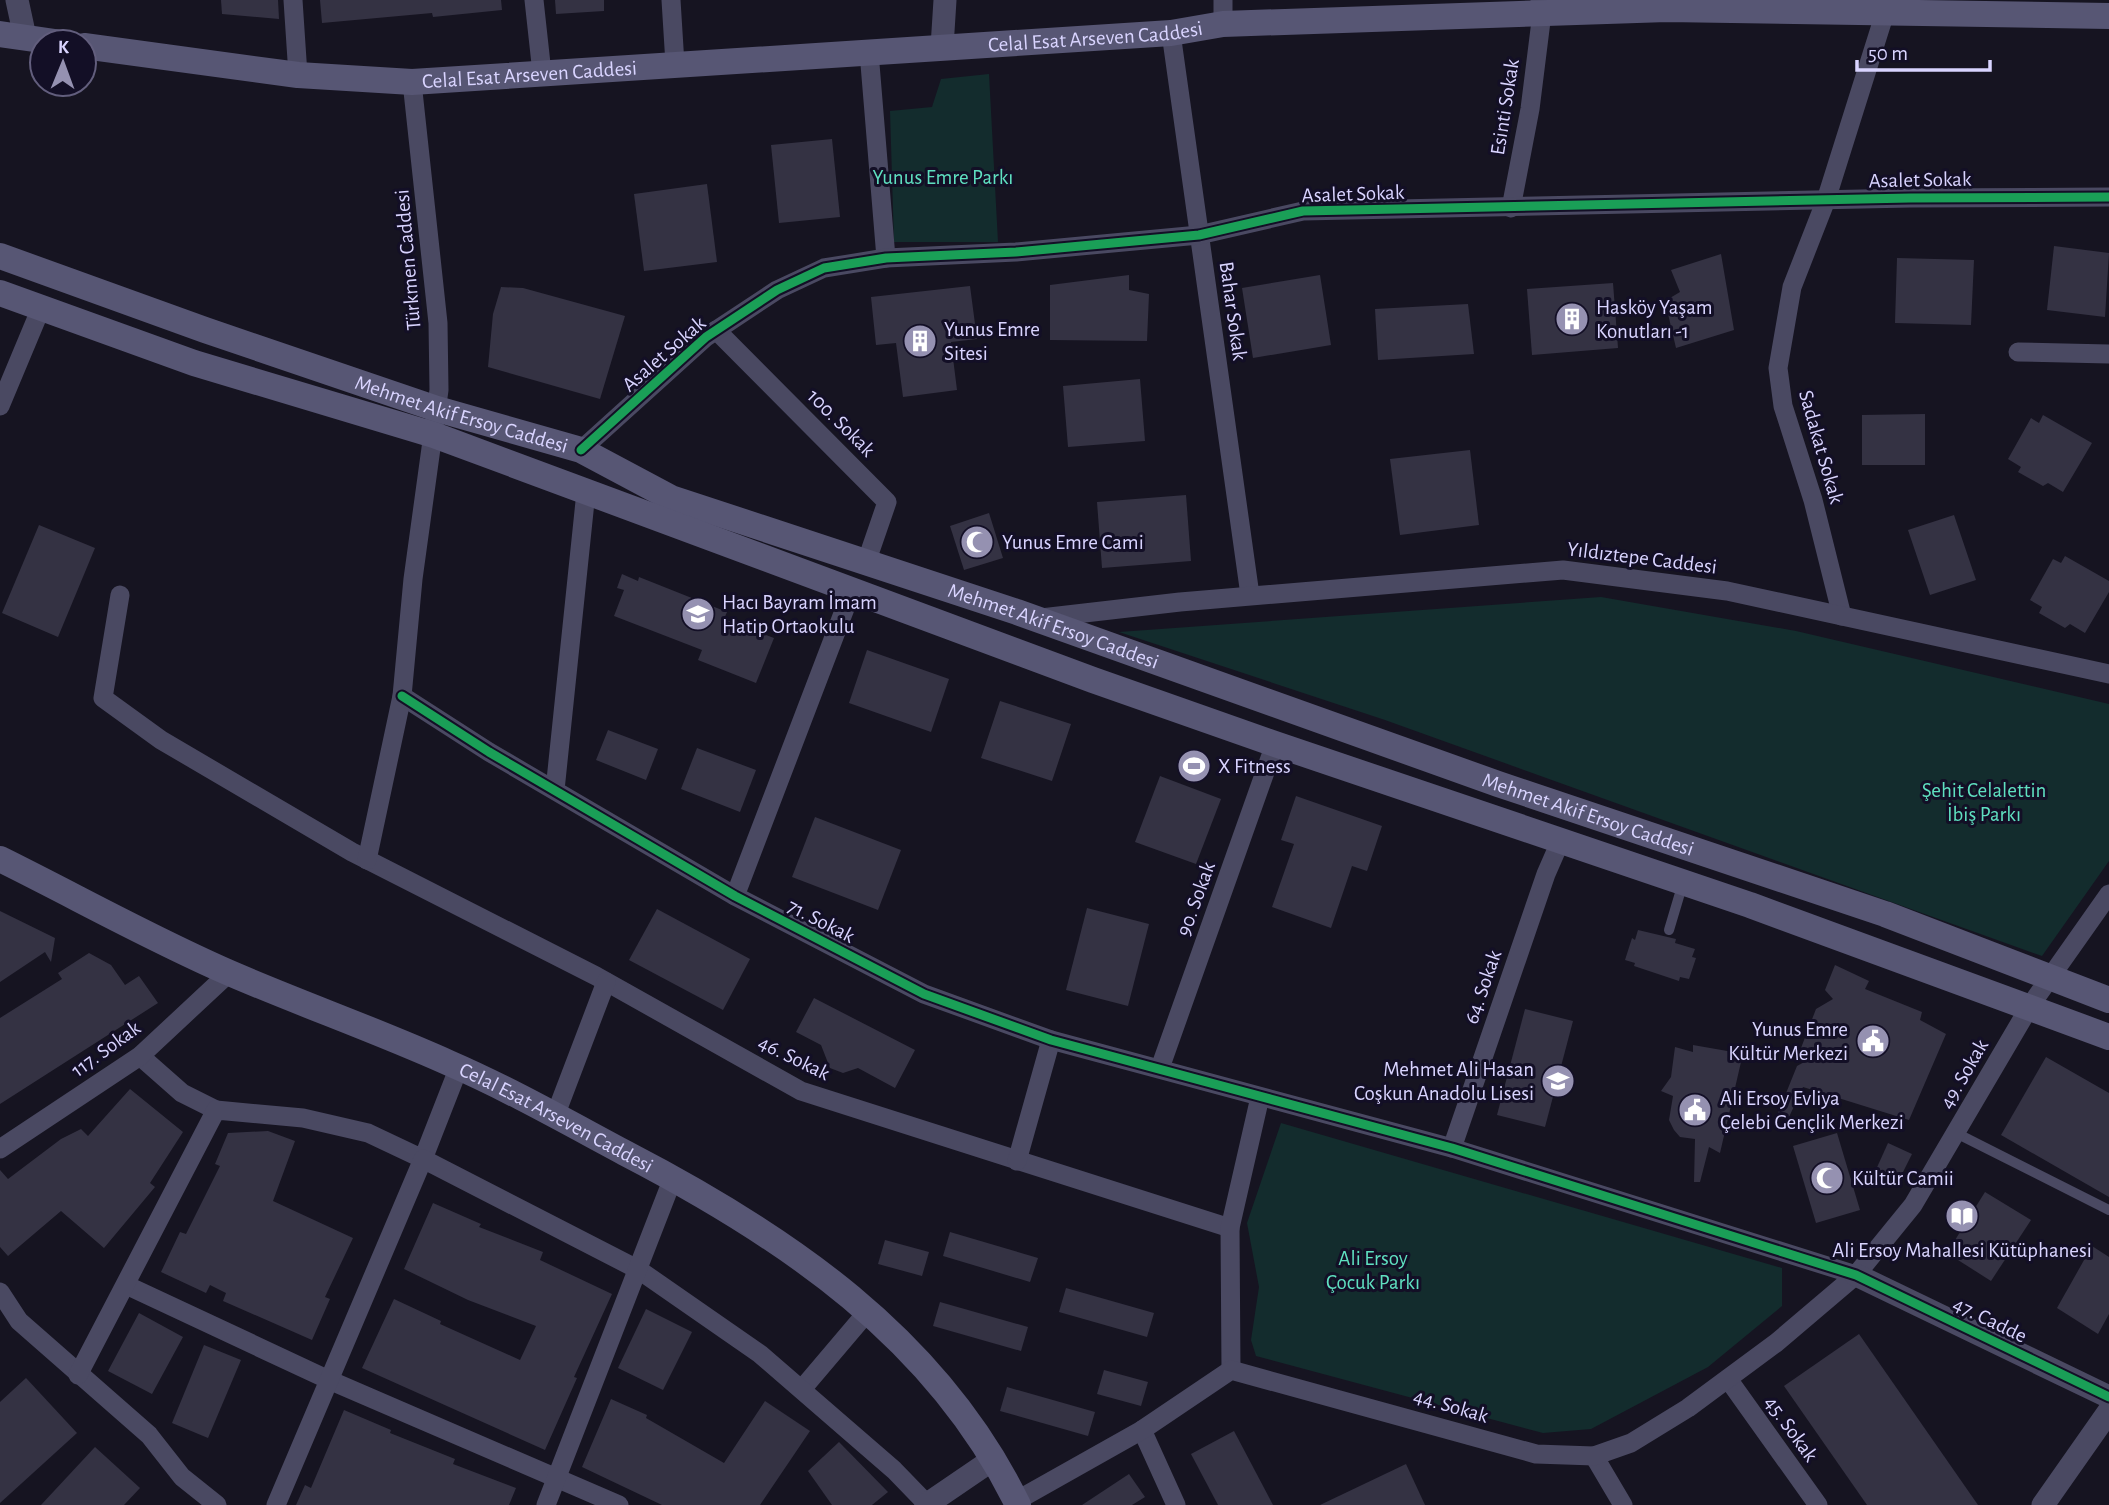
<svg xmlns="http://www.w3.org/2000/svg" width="2109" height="1505" font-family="'Alegreya Sans',sans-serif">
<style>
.green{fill:#132c2d}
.building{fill:#343243}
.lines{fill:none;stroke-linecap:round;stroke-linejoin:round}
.service{stroke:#4a4962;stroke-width:10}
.minor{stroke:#4a4962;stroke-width:19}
.tertiary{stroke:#4a4962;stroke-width:23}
.secondary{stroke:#575674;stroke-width:26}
.cycleway-casing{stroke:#130f26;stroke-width:13}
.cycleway{stroke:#1a9f57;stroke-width:9}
.labels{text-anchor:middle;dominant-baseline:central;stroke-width:6;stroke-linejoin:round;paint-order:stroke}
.street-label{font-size:21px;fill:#d9d4ff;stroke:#130f26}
.park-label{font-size:21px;fill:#5fe0c0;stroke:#130f26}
.poi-label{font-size:21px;fill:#d9d4ff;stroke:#130f26;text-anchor:start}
</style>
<rect width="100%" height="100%" fill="#161421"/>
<g class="green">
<polygon points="989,74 998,242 894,242 890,111 932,107 941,79"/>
<polygon points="1601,597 1796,631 2109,704 2109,861 2042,956 1385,720 1119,632"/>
<polygon points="1281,1123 1782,1268 1782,1306 1708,1367 1591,1429 1543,1433 1256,1356 1251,1340 1259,1287 1247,1223"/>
</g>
<g class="building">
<polygon points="221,0 278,0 279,19 222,14"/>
<polygon points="320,0 501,0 502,10 433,17 432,13 322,23"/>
<polygon points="555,0 604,0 604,11 556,14"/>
<polygon points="832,139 840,217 779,223 771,145"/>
<polygon points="707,184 717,262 644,271 634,194"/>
<polygon points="2054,246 2109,253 2105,317 2047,310"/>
<polygon points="1721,254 1734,330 1676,348 1665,301 1680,292 1671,270"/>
<polygon points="1897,258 1974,260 1971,325 1895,323"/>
<polygon points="1129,275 1129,290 1149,294 1147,341 1050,340 1050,285"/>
<polygon points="1320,275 1331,345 1253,358 1242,288"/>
<polygon points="1613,283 1618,348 1532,355 1527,289"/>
<polygon points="970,286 977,339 951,342 957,390 903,397 896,343 876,345 871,297"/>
<polygon points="501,287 523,288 625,316 600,399 488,367 493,314"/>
<polygon points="1468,304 1474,354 1378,360 1375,309"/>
<polygon points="1140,379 1145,441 1068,447 1063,386"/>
<polygon points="1925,414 1925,465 1862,465 1862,415"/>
<polygon points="2043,415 2092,443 2063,492 2048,483 2043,486 2018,472 2021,467 2008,459 2031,418 2039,423"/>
<polygon points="1470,450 1479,525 1400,535 1390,459"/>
<polygon points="1186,495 1191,561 1102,568 1097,502"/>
<polygon points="989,513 1003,558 964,570 950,526"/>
<polygon points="1954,515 1976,580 1930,595 1908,530"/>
<polygon points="39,525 95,548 58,637 2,613"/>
<polygon points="2065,556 2109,581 2109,592 2085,633 2070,624 2065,628 2039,613 2042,607 2030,600 2053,559 2061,563"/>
<polygon points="622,574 638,581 639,577 727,612 724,619 774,638 756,683 698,660 702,650 614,616 624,590 617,588"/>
<polygon points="867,650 949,679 931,732 849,703"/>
<polygon points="1000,701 1071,724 1052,781 981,758"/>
<polygon points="608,730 658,749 646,780 596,760"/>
<polygon points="697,748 756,770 740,812 681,789"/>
<polygon points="1160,776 1221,799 1196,864 1135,842"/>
<polygon points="1296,796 1382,826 1367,871 1352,866 1331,928 1272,907 1294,844 1281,840"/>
<polygon points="815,817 901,850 878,910 792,877"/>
<polygon points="1087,908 1149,924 1128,1006 1066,990"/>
<polygon points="657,909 750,959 723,1010 629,960"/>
<polygon points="0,911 55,938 51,962 45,952 0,982"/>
<polygon points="1638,930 1676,939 1675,943 1695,949 1692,957 1696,958 1689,979 1680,977 1679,981 1634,966 1635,963 1625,960 1632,938 1635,940"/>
<polygon points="89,953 111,965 125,985 139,976 158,1003 0,1104 0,1018 62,979 58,973"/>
<polygon points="1835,965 1869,981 1865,989 1922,1012 1920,1020 1946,1034 1909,1120 1803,1087 1789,1117 1778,1113 1797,1066 1808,1060 1801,1048 1816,1009 1833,999 1825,990"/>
<polygon points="814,998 915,1050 895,1088 858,1068 843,1073 830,1068 821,1045 796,1032"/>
<polygon points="1525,1009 1573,1021 1545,1127 1497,1115"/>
<polygon points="1693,1045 1733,1052 1730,1059 1741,1062 1720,1153 1709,1147 1700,1182 1694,1182 1695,1139 1680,1137 1674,1130 1669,1120 1673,1096 1661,1091 1671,1077 1675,1047 1693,1052"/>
<polygon points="2046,1057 2109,1093 2109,1197 2001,1135"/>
<polygon points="130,1089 183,1132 150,1183 155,1187 104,1248 61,1211 8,1256 0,1247 0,1170 8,1179 61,1139 81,1129 88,1136"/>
<polygon points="268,1131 295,1141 273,1201 353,1238 325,1297 330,1299 312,1340 223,1301 226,1293 210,1285 206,1293 161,1272 180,1232 186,1234 220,1166 215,1164 228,1133"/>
<polygon points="1837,1133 1860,1210 1816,1223 1793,1146"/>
<polygon points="1888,1143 1912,1154 1896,1186 1874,1174"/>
<polygon points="1985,1192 2031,1220 1991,1281 1947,1253"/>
<polygon points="433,1203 481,1224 479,1227 543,1252 540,1260 612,1294 574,1377 577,1378 545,1450 362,1368 394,1299 441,1321 440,1324 520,1360 536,1326 468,1300 404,1269"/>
<polygon points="950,1232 1038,1258 1030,1282 943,1256"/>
<polygon points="885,1240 929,1252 922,1276 878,1264"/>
<polygon points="2092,1246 2109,1257 2109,1314 2098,1334 2057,1308"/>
<polygon points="1066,1288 1154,1313 1147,1337 1059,1312"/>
<polygon points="940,1302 1028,1327 1021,1351 933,1326"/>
<polygon points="646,1309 692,1332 663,1390 618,1368"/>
<polygon points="139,1313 183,1337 152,1394 108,1371"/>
<polygon points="1859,1334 1978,1505 1867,1505 1784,1386"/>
<polygon points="204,1345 241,1360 208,1438 172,1423"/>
<polygon points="1104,1370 1148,1382 1141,1406 1097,1394"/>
<polygon points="26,1378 77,1433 0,1503 0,1402"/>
<polygon points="1007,1387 1095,1412 1088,1436 1000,1411"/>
<polygon points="611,1399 647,1415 646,1418 724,1463 765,1401 810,1431 760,1505 662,1505 582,1467"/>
<polygon points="344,1410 391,1430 390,1433 455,1459 453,1464 516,1488 509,1505 296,1505 305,1485 311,1488"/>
<polygon points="1234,1431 1273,1505 1218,1505 1191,1454"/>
<polygon points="839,1442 888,1492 872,1505 832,1505 808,1471"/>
<polygon points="95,1447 140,1488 124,1505 41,1505"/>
<polygon points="1406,1464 1425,1505 1320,1505"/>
<polygon points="1129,1474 1145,1497 1132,1505 1082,1505"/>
</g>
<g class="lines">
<g class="service">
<polyline points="1669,930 1683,883"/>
<polyline points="1956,1133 2109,1210"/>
</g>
<g class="minor">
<polyline points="293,0 298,75"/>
<polyline points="534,0 542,73"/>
<polyline points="671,0 675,64"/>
<polyline points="1223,0 1223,24"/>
<polyline points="1171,33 1250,595"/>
<polyline points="869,52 886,258"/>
<polyline points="1511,208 1530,109 1542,13 1540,0"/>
<polyline points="716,330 887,502 866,563"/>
<polyline points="2018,352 2109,354"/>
<polyline points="0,406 41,308"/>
<polyline points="581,450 706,337 777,290 824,268 886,258 1016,252 1199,235 1303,211 1910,198 2109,197"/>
<polyline points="120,595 103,698 161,740 352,852 596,976 801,1091 1230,1228"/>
<polyline points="1842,616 1813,500 1783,406 1778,368 1792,287 1826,200 1889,0"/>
<polyline points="1041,618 1180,602 1563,570 1727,591 2109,674"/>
<polyline points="402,696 489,752 735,896 924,994 1051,1040 1452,1148 1856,1275"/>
<polyline points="555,790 586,492"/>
<polyline points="367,860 402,696 413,579 439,390 438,323 412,82"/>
<polyline points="735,896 852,590"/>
<polyline points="140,1056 182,1093 216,1110"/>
<polyline points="1160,1068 1275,744"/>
<polyline points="555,1116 606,982"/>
<polyline points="1452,1148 1546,874 1560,842"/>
<polyline points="0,1149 140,1056 229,973"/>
<polyline points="1017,1161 1051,1040"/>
<polyline points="126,1285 329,1380 619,1505"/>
<polyline points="0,1292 19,1321 149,1435 182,1477 217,1505"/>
<polyline points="1231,1370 1230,1228 1260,1097"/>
<polyline points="78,1375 216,1110 303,1118 368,1133 423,1159 459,1067"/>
<polyline points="1728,1379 1818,1505"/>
<polyline points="802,1389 869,1310"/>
<polyline points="1142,1430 1176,1505"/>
<polyline points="1594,1456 1623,1505"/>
<polyline points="1016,1501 1142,1430 1231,1370 1536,1454 1594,1456 1631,1443 1688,1408 1776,1343 1856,1275 1913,1205 2030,1006 2109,894"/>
<polyline points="276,1505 423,1159 639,1270 760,1354 894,1470 927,1504"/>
<polyline points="546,1505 673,1178"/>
</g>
<g class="tertiary">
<polyline points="17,0 25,37"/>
<polyline points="942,47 945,0"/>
<polyline points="1856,1275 2109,1397"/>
<polyline points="926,1505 992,1460"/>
<polyline points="2043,1505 2109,1411"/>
</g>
<g class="secondary">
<polyline points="0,34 55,42"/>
<path id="s1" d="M84,46l214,29 114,7 759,-49 52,-9 444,-15 442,7"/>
<path id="s2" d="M0,256l205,74 232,79 144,41 90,48 346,114 481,172 387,130 224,86"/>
<polyline points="0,293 194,363 434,435 1093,680 1275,744 1750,905 2109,1037"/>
<path id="s3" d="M0,859c77,38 153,81 232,115 72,31 146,57 217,89 60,26 118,59 176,90 160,83 312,185 393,352"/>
</g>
<defs>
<g id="cycleway">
<polyline points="581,450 706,337 777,290 824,268 886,258 1016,252 1199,235 1303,211 1910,198 2109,197"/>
<polyline points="402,696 489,752 735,896 924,994 1051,1040 1452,1148 1856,1275 2109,1397"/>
</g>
</defs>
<use href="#cycleway" class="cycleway-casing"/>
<use href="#cycleway" class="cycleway"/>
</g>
<defs>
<symbol id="building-disc" viewBox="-11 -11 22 22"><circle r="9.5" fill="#9591b1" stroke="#130f26"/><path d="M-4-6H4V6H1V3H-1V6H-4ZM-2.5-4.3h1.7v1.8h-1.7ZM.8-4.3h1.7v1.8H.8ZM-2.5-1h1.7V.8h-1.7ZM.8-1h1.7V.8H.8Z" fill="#fff"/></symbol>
<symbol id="mosque-disc" viewBox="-11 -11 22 22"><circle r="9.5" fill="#9591b1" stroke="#130f26"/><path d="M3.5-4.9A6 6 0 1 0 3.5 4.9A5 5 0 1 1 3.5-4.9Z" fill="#fff"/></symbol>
<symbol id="school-disc" viewBox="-11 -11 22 22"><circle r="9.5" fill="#9591b1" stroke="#130f26"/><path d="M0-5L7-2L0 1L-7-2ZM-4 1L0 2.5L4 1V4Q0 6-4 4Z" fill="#fff"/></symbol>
<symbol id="stadium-disc" viewBox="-11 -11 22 22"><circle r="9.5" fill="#9591b1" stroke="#130f26"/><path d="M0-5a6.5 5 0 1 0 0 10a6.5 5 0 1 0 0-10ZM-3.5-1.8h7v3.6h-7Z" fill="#fff"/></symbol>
<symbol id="civic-disc" viewBox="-11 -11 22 22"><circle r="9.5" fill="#9591b1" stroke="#130f26"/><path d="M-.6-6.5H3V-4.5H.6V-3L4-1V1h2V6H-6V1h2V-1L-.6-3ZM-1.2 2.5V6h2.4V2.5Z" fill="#fff"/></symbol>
<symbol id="library-disc" viewBox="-11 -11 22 22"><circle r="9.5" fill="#9591b1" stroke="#130f26"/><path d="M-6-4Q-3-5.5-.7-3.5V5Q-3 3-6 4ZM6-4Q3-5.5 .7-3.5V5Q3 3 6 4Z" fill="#fff"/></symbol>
</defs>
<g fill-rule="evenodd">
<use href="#building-disc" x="1553" y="300" width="38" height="38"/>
<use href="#building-disc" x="901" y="322" width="38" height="38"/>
<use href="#mosque-disc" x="958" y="523" width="38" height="38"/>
<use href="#school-disc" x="679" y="595" width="38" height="38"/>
<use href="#stadium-disc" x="1175" y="747" width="38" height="38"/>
<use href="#civic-disc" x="1854" y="1022" width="38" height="38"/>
<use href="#school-disc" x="1539" y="1062" width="38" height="38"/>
<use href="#civic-disc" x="1676" y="1091" width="38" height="38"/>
<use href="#mosque-disc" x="1808" y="1159" width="38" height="38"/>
<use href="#library-disc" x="1943" y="1197" width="38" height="38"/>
</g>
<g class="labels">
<g class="street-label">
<text stroke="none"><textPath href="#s1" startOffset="1015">Celal Esat Arseven Caddesi</textPath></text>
<text stroke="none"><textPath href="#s1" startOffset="448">Celal Esat Arseven Caddesi</textPath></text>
<text transform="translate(1505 107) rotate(-81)">Esinti Sokak</text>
<text transform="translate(1920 180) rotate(-1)">Asalet Sokak</text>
<text transform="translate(1353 194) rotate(-2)">Asalet Sokak</text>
<text transform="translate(408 260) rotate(-95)">Türkmen Caddesi</text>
<text transform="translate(1233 311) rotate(82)">Bahar Sokak</text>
<text transform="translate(664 354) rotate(-41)">Asalet Sokak</text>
<text stroke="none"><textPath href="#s2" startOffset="488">Mehmet Akif Ersoy Caddesi</textPath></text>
<text transform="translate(841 423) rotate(45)">100. Sokak</text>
<text transform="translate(1821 447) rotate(74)">Sadakat Sokak</text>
<text transform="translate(1642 558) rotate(7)">Yıldıztepe Caddesi</text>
<text stroke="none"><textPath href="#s2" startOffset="1118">Mehmet Akif Ersoy Caddesi</textPath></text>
<text stroke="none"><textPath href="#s2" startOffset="1685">Mehmet Akif Ersoy Caddesi</textPath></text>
<text transform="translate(1196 899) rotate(-70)">90. Sokak</text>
<text transform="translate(821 921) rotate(27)">71. Sokak</text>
<text transform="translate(1483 987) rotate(-71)">64. Sokak</text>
<text transform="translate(106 1049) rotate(-36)">117. Sokak</text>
<text transform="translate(794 1058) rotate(26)">46. Sokak</text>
<text transform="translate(1964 1074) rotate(-60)">49. Sokak</text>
<text stroke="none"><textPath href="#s3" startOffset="614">Celal Esat Arseven Caddesi</textPath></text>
<text transform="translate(1990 1320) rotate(26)">47. Cadde</text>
<text transform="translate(1451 1406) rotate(16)">44. Sokak</text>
<text transform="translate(1791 1429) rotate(54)">45. Sokak</text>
</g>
<g class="park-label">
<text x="943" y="177">Yunus Emre Parkı</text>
<text x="1984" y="790">Şehit Celalettin<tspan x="1984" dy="24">İbiş Parkı</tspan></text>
<text x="1373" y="1258">Ali Ersoy<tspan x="1373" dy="24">Çocuk Parkı</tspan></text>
</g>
<g class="poi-label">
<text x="1596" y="307">Hasköy Yaşam<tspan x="1596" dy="24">Konutları -1</tspan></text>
<text x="944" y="329">Yunus Emre<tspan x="944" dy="24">Sitesi</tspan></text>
<text x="1002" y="542">Yunus Emre Cami</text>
<text x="722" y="602">Hacı Bayram İmam<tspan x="722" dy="24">Hatip Ortaokulu</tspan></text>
<text x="1218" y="766">X Fitness</text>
<text x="1848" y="1029" text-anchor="end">Yunus Emre<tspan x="1848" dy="24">Kültür Merkezi</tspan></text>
<text x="1534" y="1069" text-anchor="end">Mehmet Ali Hasan<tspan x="1534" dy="24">Coşkun Anadolu Lisesi</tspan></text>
<text x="1720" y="1098">Ali Ersoy Evliya<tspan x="1720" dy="24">Çelebi Gençlik Merkezi</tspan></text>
<text x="1852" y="1178">Kültür Camii</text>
<text x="1962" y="1250" text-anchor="middle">Ali Ersoy Mahallesi Kütüphanesi</text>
</g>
</g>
<g transform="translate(63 63) rotate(1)"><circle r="33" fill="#130f26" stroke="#625e7d" stroke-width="2"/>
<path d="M0-5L12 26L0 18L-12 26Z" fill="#9591b1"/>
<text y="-10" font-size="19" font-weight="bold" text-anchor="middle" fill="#d9d4ff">K</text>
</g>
<path d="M1857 60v10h133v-10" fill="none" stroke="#d9d4ff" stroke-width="3.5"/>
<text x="1868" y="60" font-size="21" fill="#d9d4ff" stroke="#130f26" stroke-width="5" paint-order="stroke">50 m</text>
</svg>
